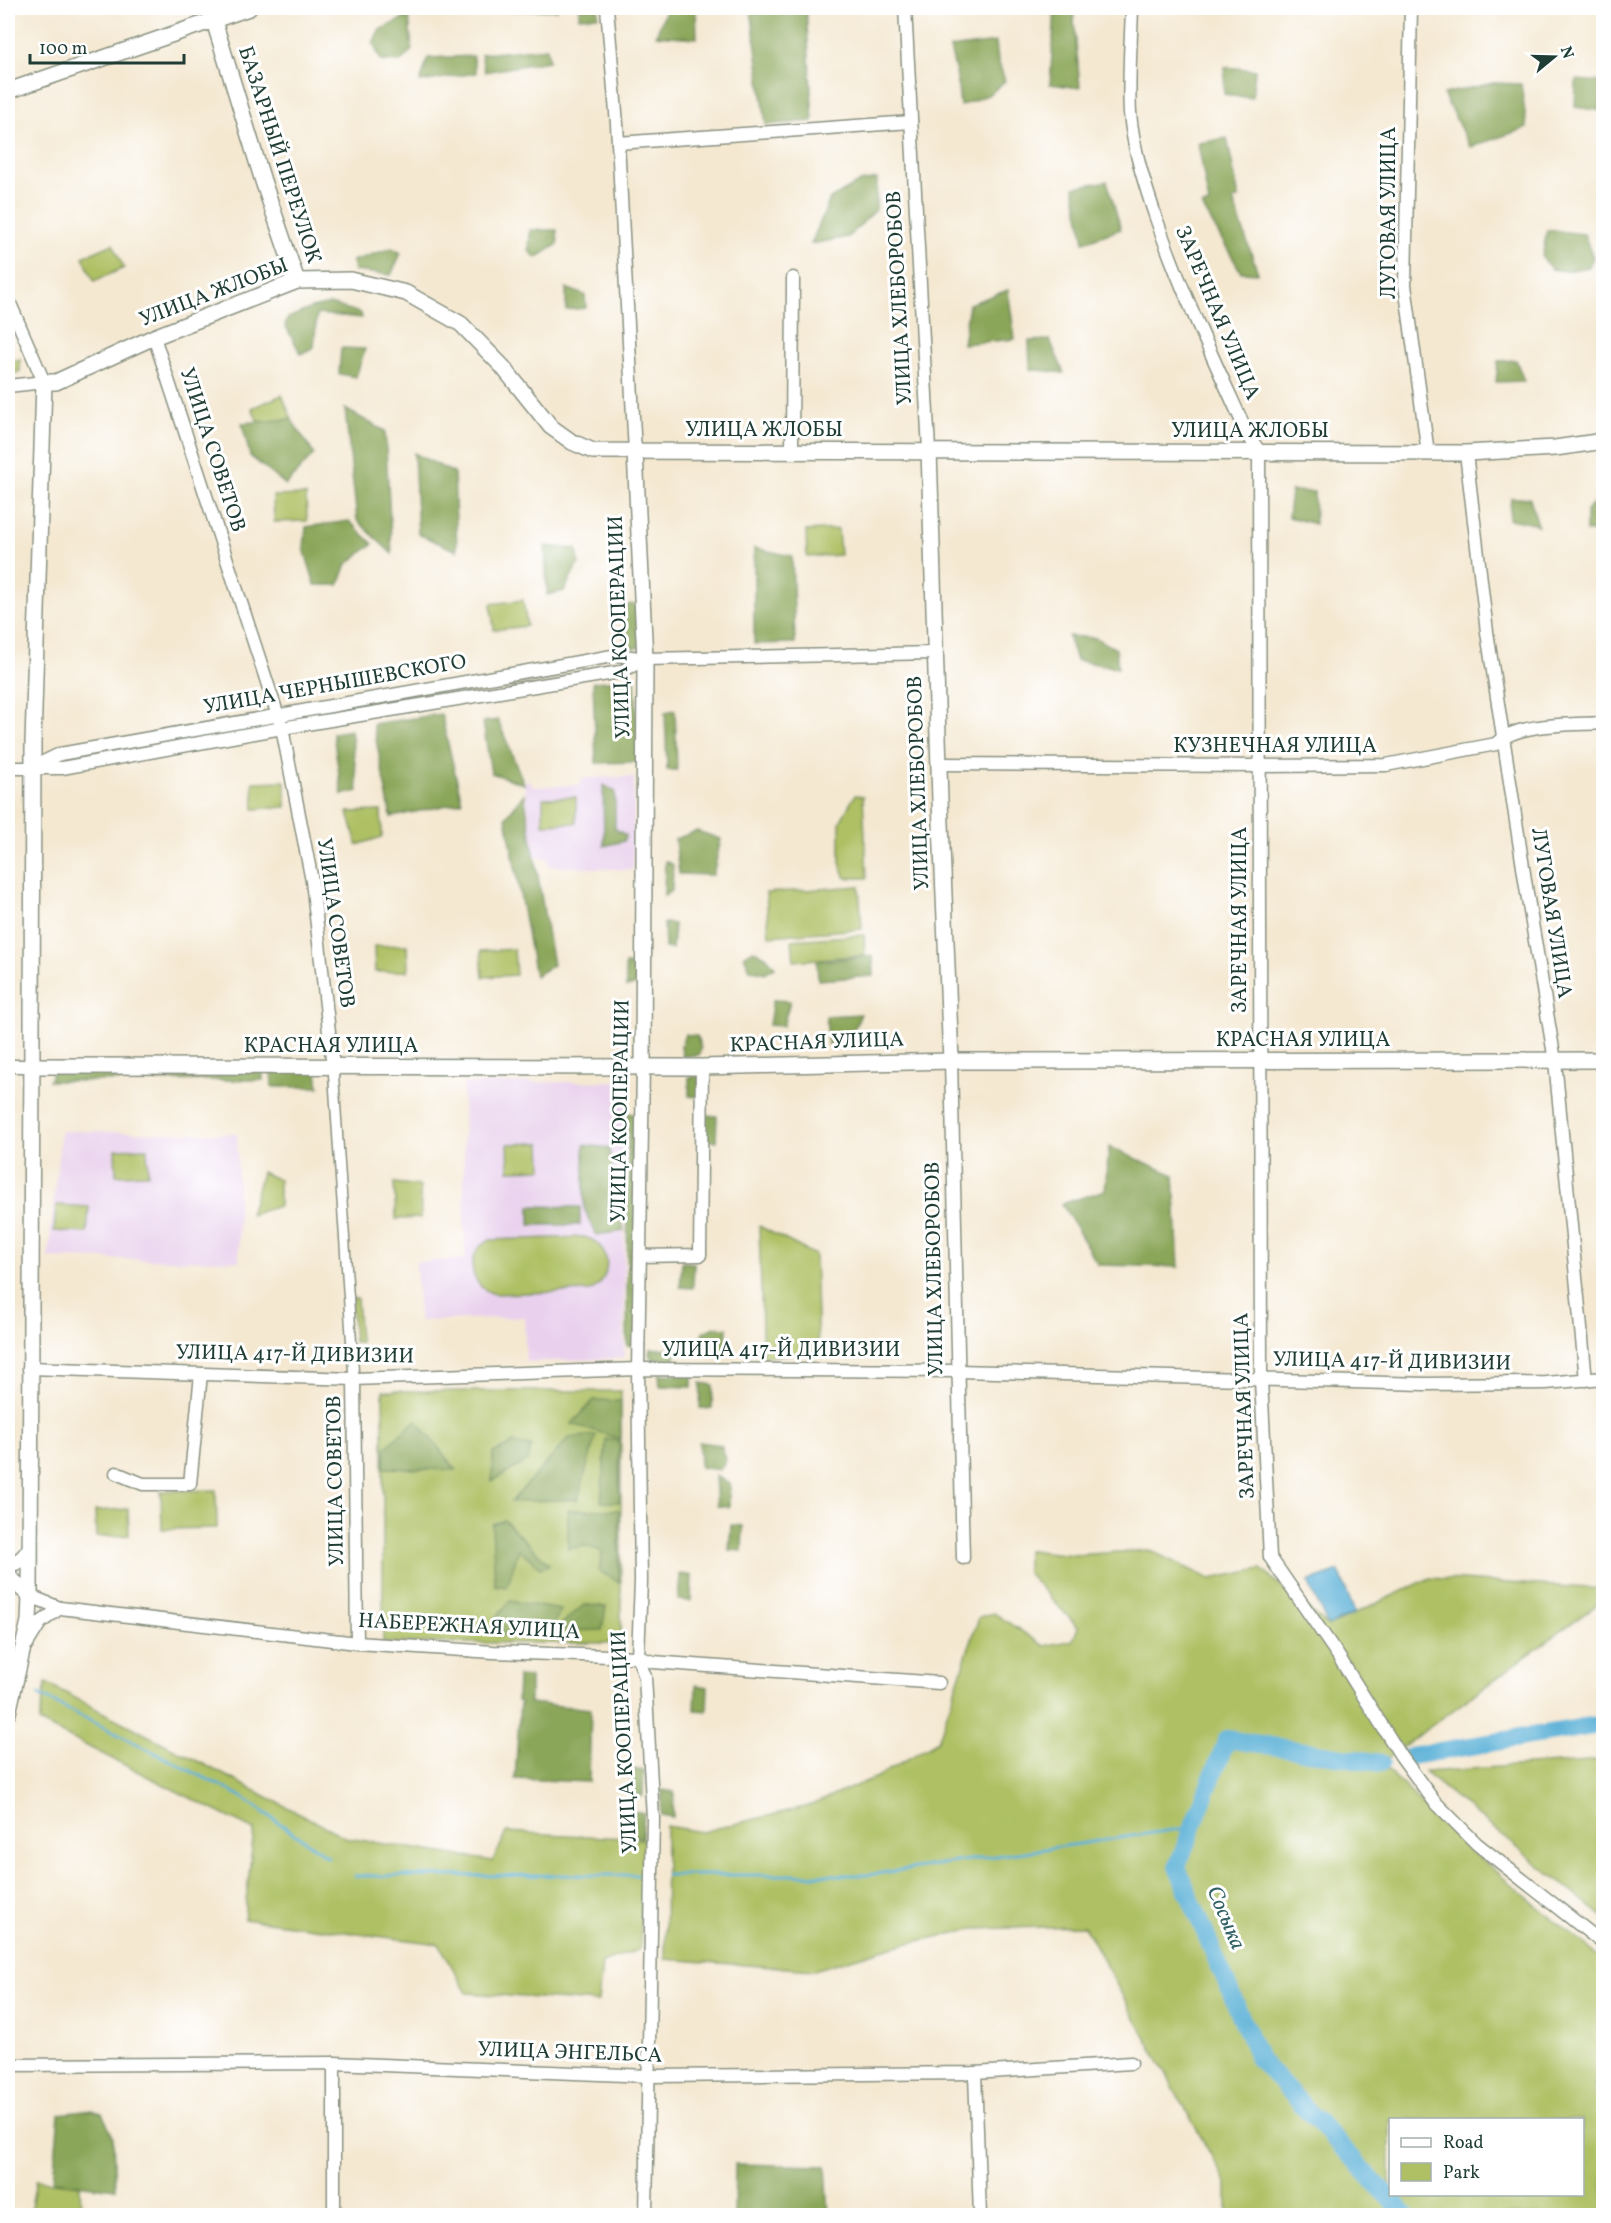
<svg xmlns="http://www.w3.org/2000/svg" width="1611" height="2223" font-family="Vollkorn,serif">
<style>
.built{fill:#e9d1ed}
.green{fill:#aec063;stroke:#667e4c;stroke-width:1.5;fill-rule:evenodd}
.forest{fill:#8aa659;stroke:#547246;stroke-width:1.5}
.water{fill:#5bb1d7;stroke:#3d7786;stroke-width:1.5}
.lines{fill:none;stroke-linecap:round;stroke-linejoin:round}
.stream{stroke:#5bb1d7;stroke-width:3}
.river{stroke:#5bb1d7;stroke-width:18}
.pedestrian-casing{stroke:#8a9282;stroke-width:12}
.minor-casing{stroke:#8a9282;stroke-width:15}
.tertiary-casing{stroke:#8a9282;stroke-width:18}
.pedestrian{stroke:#fff;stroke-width:9}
.minor{stroke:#fff;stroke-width:12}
.tertiary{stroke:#fff;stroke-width:15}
.labels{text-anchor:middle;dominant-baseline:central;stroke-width:6;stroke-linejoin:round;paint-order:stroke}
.street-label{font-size:21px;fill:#1f3d34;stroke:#fff}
.water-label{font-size:22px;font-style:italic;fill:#316065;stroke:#fff}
</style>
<rect width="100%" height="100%" fill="#fff"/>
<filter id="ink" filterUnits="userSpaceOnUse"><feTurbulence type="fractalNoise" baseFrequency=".0167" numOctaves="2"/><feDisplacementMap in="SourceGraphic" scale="12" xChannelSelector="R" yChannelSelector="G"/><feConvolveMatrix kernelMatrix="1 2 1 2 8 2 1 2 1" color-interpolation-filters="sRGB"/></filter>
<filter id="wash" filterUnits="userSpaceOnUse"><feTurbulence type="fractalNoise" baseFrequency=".008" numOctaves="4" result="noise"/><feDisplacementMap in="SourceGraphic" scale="24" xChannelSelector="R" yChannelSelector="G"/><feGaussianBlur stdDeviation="1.35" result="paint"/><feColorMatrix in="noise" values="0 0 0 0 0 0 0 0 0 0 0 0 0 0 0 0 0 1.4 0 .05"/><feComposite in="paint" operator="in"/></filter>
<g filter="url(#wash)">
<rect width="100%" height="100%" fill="#f4e8d1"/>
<g class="built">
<polygon points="634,777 633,870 549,866 548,858 535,857 524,782 529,780 534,787 579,785 583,778 586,778"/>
<polygon points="625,1081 624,1358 526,1362 524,1317 419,1321 416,1262 465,1259 463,1084"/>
<polygon points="61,1131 237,1134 239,1261 48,1258"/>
</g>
<g class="green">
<polygon points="113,244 124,268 94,281 83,257"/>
<polygon points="20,359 20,372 8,374 8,362"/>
<polygon points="282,395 292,419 262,432 252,408"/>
<polygon points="306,495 307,521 274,522 273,496"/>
<polygon points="838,529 840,555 807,557 806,531"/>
<polygon points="523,600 527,626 494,630 491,604"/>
<polygon points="398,697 399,706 290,723 289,716"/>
<polygon points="131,745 127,754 59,765 60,757"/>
<polygon points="285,781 286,807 254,809 253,782"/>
<polygon points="855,795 863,796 867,878 846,878 840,863 840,822"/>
<polygon points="576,797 576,823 543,824 543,798"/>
<polygon points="381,811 382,837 357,845 348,812"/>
<polygon points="859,886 862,929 769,936 766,893"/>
<polygon points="864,935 865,955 794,961 792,940"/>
<polygon points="407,945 408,971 375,972 374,946"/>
<polygon points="514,949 516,975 483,977 481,951"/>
<polygon points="541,1143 542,1169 509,1170 508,1144"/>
<polygon points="147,1148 148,1174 116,1175 115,1149"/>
<polygon points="262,1172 279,1180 279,1206 250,1215"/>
<polygon points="394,1183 420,1186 421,1218 396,1219"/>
<polygon points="56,1205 89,1207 87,1233 54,1231"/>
<polygon points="759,1226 815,1255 818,1350 763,1358"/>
<path d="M584,1237c27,6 31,41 6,54l-95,3c-27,-7 -31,-41 -6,-54z"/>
<polygon points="357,1298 360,1342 354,1342 351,1299"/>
<rect x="383" y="1391" width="238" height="252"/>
<polygon points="216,1490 217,1528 162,1529 161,1491"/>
<polygon points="128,1509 129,1535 96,1537 95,1511"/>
<path d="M1027,1550l47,5 75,-5 61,29 51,-10 67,57 102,-48 173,11v11l-222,163 78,78 144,119v110l-9,16 9,37v92h-376v-31l-143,-258 -111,3 -78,17 -81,24 -149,-11 1,-133 36,6 107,-26 70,-30 59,-35 41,-124 15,-4 50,33 29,-6 5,-13 -51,-54zM1390,2120h192v74h-192z"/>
<polygon points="46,1683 347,1838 493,1861 507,1832 644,1839 640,1949 602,1963 598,2002 467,1993 439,1944 244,1919 254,1830 39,1722"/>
<polygon points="1603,1760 1603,1917 1424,1772"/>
<polygon points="36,2180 80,2185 81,2212 30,2212"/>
</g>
<g class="forest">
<polygon points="490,8 557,8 557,10 490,11"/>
<polygon points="579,8 598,8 598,16 579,17"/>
<polygon points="667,8 696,8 697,38 656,35"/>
<polygon points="774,8 806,8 813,121 766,125 751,10"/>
<polygon points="1055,8 1073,8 1080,88 1050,84"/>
<polygon points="409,16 412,50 400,62 381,61 373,43 379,30"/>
<polygon points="996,42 998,60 1005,81 990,94 960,106 957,78 950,48"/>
<polygon points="547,48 549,61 485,72 481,54"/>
<polygon points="473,56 476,73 420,82 428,58"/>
<polygon points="1225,67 1255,70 1252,98 1224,94"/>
<polygon points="1576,80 1603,82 1603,111 1575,107"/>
<polygon points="1493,83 1521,84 1527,128 1470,147 1443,94"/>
<polygon points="1227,138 1239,198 1233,200 1258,273 1241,272 1202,206 1209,204 1198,143"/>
<polygon points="877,179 876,210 848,237 811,244 830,199 860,182"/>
<polygon points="1107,181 1121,229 1084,242 1074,187"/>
<polygon points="530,230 557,230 558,244 536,258 529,251"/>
<polygon points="1547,230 1584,234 1593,257 1589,267 1565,271 1551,269 1542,257"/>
<polygon points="392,248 401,253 391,275 354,271 352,261"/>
<polygon points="566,288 585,295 586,308 566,310"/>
<polygon points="1008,290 1015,339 963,344 969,304"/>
<polygon points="330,304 361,313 362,318 317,314 314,347 301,354 285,325 288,318 311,308"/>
<polygon points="1050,340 1064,373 1030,369 1029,341"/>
<polygon points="341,348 365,349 356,377 339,374"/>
<polygon points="1516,360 1524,381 1496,382 1498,361"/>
<polygon points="345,409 385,431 392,554 357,520"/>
<polygon points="291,419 314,454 286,485 250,456 242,423"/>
<polygon points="414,453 454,473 457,551 418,534"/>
<polygon points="1291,491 1314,492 1315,524 1288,517"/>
<polygon points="1603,495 1603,534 1586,531 1586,511"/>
<polygon points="1511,498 1530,498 1538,525 1509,519"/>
<polygon points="349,521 373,544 347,564 339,585 315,585 304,548 306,527"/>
<polygon points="545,546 577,549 579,563 564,591 547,595"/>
<polygon points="754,548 792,556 795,643 754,644"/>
<polygon points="639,604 640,647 625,649 624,605"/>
<polygon points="1068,636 1096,638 1116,649 1118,668 1076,660"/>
<polygon points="635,679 638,762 596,763 593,682"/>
<polygon points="675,710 677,770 667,770 665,712"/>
<polygon points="441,714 462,802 391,817 373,724"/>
<polygon points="498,720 524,784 491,773 483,722"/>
<polygon points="351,730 358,791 342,795 333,733"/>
<polygon points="603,785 615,791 615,829 626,835 624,841 604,846"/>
<polygon points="524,794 553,965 535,976 506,817"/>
<polygon points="697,831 721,839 713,875 679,874 675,839"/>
<polygon points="665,861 673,865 672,890 664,896"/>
<polygon points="664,923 674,924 672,949 665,948"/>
<polygon points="753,950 766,956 775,967 765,973 750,969 744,956"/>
<polygon points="873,956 874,976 818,980 817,961"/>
<polygon points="625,964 636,967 637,985 626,987"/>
<polygon points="773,1000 790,1001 783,1026 769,1025"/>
<polygon points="861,1014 847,1045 828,1045 826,1016"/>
<polygon points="685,1034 697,1036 701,1048 699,1055 682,1056 681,1046"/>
<polygon points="271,1070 317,1071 319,1087 272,1087"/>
<polygon points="53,1071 263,1072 263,1080 49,1081"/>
<polygon points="700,1076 698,1097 689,1096 689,1077"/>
<polygon points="628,1113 638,1115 636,1345 627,1346"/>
<polygon points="705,1115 717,1116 716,1141 703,1140"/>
<polygon points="584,1145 609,1148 624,1231 596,1235 584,1208"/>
<polygon points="1109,1147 1174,1175 1179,1267 1098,1265 1062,1204 1105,1190"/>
<polygon points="530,1206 580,1207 580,1225 530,1225"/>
<polygon points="682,1262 694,1263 693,1288 680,1287"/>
<polygon points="715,1327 727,1328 726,1353 701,1349 703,1332"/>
<polygon points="676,1348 675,1360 653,1359 649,1354 650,1349"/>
<polygon points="659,1374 692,1375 692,1387 660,1386"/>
<polygon points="701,1383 713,1385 712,1409 700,1408"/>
<polygon points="594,1400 621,1401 621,1439 572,1424"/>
<polygon points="416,1420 456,1470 384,1468 385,1448"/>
<polygon points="596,1435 578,1499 511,1502 569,1438"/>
<polygon points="606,1439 619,1441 619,1502 601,1502"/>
<polygon points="699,1442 721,1445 726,1459 720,1470 700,1467"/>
<polygon points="514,1443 531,1446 528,1461 492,1481 493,1453"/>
<polygon points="715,1476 730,1483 729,1507 717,1506"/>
<polygon points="568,1510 619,1510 619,1582 599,1571 602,1551 585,1546 568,1549"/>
<polygon points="504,1520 550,1565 540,1568 519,1549 507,1587 495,1585 492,1524"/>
<polygon points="731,1525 743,1526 742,1551 729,1550"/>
<polygon points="680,1574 692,1576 691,1601 678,1600"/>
<polygon points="510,1601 561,1610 551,1629 498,1636 495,1619"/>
<polygon points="584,1605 606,1606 602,1630 553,1631"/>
<polygon points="518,1676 530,1677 530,1703 591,1709 589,1782 515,1779 520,1702 517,1701"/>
<polygon points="696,1685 708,1687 707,1711 695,1710"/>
<polygon points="632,1769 644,1771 643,1796 631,1794"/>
<polygon points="662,1790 674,1792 673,1817 661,1815"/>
<polygon points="632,1811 644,1813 642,1837 630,1836"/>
<polygon points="93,2110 102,2113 113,2137 115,2189 53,2181 59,2114"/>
<polygon points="735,2164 826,2166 829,2215 734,2215"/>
</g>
<polygon class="water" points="1339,1571 1355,1613 1328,1626 1308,1582"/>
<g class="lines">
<g class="stream">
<polyline points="39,1695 239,1795 328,1857"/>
<polyline points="666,1875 868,1875 1193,1827"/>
<polyline points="355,1876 644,1875"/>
</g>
<g class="river">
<polyline points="1410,1756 1604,1724"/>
<polyline points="1381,1763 1227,1739 1177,1867 1259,2059 1407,2216"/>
</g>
</g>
</g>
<g filter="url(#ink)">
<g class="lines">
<defs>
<polyline id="pedestrian" points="333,1067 354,1379"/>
<g id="minor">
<polyline points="607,8 617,124 635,452"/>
<polyline points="905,8 929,450"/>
<path d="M1132,8c-1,34 -4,70 -2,105 3,35 14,69 25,102 26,76 60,147 93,220l11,16 2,929 9,177 67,97 64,102 33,45 43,43 127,100"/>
<polyline points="1411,8 1405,285 1428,453"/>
<polyline points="618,143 911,122"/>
<polyline points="8,299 44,382 8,386"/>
<polyline points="154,337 282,728 312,881 333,1067"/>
<polyline points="792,451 793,278"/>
<polyline points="1466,453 1487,632 1527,893 1555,1061 1586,1380"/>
<path d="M939,764l320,2 127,-1 110,-21c19,-22 79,-19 108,-21"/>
<polyline points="33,767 60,754 618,655 645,659 935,653"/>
<polyline points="8,768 62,768 282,728 620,672 644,660"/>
<polyline points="951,1061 963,1558"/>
<polyline points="8,1066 31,1066"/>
<polyline points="643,1067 638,1369 641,1581 638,1657 645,1677 653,1818 646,2216"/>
<polyline points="640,1256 700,1255 702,1067"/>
<polyline points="29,1368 354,1379 638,1369 958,1371 1424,1384 1546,1383 1604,1378"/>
<polyline points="354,1379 357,1643"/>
<polyline points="116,1473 143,1484 190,1484 201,1374"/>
<polyline points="30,1596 60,1608 357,1643 493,1652 638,1657 653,1662 939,1683"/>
<polyline points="27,1644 40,1623 60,1608"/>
<polyline points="8,2065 334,2063 649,2076 975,2073 1131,2063"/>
<polyline points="975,2073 980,2216"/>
<polyline points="334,2216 334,2063"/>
</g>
<g id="tertiary">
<polyline points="210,8 263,181 297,281"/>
<polyline points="8,91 249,8"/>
<polyline points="929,450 940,800 951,1061"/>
<polyline points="635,452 645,659 643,1067"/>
<polyline points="31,1066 702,1067 951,1061 1604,1060"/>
<path d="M8,1564c10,-1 15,-5 21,-14"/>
<polyline points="8,1576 30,1596"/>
<polyline points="8,1713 29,1621 30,1596 33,743 44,382 56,382 154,337 297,281 351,280 406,293 461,324 502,366 551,427 572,442 593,451 1466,453 1555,448 1604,441"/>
</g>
</defs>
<use href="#pedestrian" class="pedestrian-casing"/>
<use href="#minor" class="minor-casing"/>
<use href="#tertiary" class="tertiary-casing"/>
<use href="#pedestrian" class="pedestrian"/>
<use href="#minor" class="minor"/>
<use href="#tertiary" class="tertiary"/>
</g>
</g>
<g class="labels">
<g class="street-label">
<text transform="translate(279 155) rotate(72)">БАЗАРНЫЙ ПЕРЕУЛОК</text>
<text transform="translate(1389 213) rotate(-90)">ЛУГОВАЯ УЛИЦА</text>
<text transform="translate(214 293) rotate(-21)">УЛИЦА ЖЛОБЫ</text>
<text transform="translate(900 298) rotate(-93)">УЛИЦА ХЛЕБОРОБОВ</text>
<text transform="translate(1217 313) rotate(67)">ЗАРЕЧНАЯ УЛИЦА</text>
<text x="764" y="430">УЛИЦА ЖЛОБЫ</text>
<text x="1250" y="431">УЛИЦА ЖЛОБЫ</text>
<text transform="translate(212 450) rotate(72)">УЛИЦА СОВЕТОВ</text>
<text transform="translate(620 627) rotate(-92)">УЛИЦА КООПЕРАЦИИ</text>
<text transform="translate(335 685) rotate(-10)">УЛИЦА ЧЕРНЫШЕВСКОГО</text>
<text x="1275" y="746">КУЗНЕЧНАЯ УЛИЦА</text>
<text transform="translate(919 783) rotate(-92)">УЛИЦА ХЛЕБОРОБОВ</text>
<text transform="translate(1551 913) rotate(81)">ЛУГОВАЯ УЛИЦА</text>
<text transform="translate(1240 920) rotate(-90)">ЗАРЕЧНАЯ УЛИЦА</text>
<text transform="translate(335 923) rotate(82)">УЛИЦА СОВЕТОВ</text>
<text x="1303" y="1040">КРАСНАЯ УЛИЦА</text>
<text transform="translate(817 1043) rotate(-2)">КРАСНАЯ УЛИЦА</text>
<text x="331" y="1046">КРАСНАЯ УЛИЦА</text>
<text transform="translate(621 1111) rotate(-89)">УЛИЦА КООПЕРАЦИИ</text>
<text transform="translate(935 1269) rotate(-91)">УЛИЦА ХЛЕБОРОБОВ</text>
<text x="781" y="1350">УЛИЦА 417-Й ДИВИЗИИ</text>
<text transform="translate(295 1355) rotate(1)">УЛИЦА 417-Й ДИВИЗИИ</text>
<text transform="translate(1392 1362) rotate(1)">УЛИЦА 417-Й ДИВИЗИИ</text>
<text transform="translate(1245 1406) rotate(-92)">ЗАРЕЧНАЯ УЛИЦА</text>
<text transform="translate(336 1481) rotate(-91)">УЛИЦА СОВЕТОВ</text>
<text transform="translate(469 1627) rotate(3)">НАБЕРЕЖНАЯ УЛИЦА</text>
<text transform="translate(625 1742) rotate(-93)">УЛИЦА КООПЕРАЦИИ</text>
<text transform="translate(570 2053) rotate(2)">УЛИЦА ЭНГЕЛЬСА</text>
</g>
<g class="water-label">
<text transform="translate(1225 1918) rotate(67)">Сосыка</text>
</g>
</g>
<rect width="1611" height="2223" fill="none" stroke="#fff" stroke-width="30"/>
<rect x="1389" y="2118" width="195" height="78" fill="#ffffff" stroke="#a5b1ae" stroke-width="1.5"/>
<rect x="1401" y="2138" width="30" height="9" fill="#ffffff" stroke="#a5b1ae" stroke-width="1.5"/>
<text x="1443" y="2148" font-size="18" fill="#1f3d34">Road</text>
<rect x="1401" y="2163" width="30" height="18" fill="#aec063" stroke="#a5b1ae" stroke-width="1.5"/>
<text x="1443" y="2178" font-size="18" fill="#1f3d34">Park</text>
<g transform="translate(1554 57) rotate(71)" stroke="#ffffff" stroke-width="4.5" paint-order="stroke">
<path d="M0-4.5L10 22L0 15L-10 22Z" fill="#1f3d34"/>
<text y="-9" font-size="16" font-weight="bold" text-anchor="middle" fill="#1f3d34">N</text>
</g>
<path d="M30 54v9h154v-9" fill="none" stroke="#1f3d34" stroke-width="3"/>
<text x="39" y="54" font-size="18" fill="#1f3d34" stroke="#ffffff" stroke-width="4.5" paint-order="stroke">100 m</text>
</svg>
